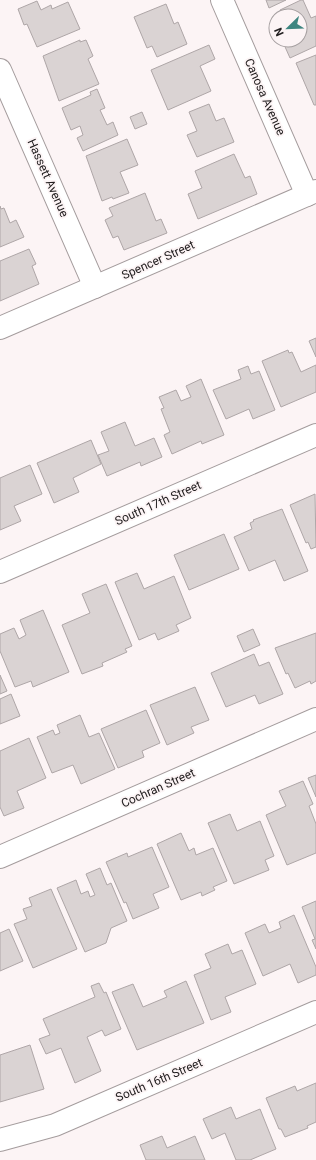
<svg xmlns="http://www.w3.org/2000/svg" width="316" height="1160" font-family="Roboto,sans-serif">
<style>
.building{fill:#dad3d3;stroke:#aea6a7}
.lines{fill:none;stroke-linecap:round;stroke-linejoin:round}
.minor-casing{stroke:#a49c9d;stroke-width:24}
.minor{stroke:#fff;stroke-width:22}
.labels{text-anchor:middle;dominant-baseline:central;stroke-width:3.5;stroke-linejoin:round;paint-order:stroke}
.street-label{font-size:12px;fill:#232021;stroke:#fcf4f5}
</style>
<rect width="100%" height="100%" fill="#fcf4f5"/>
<g class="building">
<polygon points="266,0 286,0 269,8"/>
<polygon points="301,0 303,0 311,18 316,16 316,46 290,58 282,40 300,40 300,16 283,16 280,10"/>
<polygon points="37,1 41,10 51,5 52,9 68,2 80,29 37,47 27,24 24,25 18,9"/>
<polygon points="166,4 174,24 178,22 187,44 157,57 152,46 147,48 134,17"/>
<polygon points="80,40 80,42 86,40 93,56 88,59 99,84 59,101 43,56"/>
<polygon points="209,45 215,59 200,66 211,91 168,110 151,70"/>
<polygon points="316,55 316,105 314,105 296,63"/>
<polygon points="97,89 105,108 100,110 107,125 113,122 118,135 83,151 77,138 83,135 80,126 71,130 62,108 91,95 90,92"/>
<polygon points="209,104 216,121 224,118 234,142 197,157 187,135 197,131 189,112"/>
<polygon points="142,112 147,124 135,129 130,117"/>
<polygon points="127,139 138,165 120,172 129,193 113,199 112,197 102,201 86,156"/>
<polygon points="234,154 245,178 250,176 257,194 198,219 188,194 202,188 195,171"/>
<polygon points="145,193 156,221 161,219 167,233 124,250 118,236 113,238 105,220 113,216 109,208"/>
<polygon points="0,206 1,209 4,208 10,223 16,220 24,237 0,247"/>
<polygon points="29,249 36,264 32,266 39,284 0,301 0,261"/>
<polygon points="316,338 316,357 309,341"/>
<polygon points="288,350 289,353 292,352 301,372 316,365 316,392 281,407 262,361"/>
<polygon points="248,366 251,374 259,371 275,410 253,419 249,409 226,419 213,390 241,379 238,370"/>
<polygon points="201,379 224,435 202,444 201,441 172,454 164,435 170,432 161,409 164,408 159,397 176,390 181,401 191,397 186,386"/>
<polygon points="125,422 135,446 154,438 162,457 141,466 140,462 107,476 98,455 109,451 101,432"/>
<polygon points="91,440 101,464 73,478 79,492 54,503 37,463"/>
<polygon points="30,465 42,494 14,506 21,521 0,530 0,478"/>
<polygon points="315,494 316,547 311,549 308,542 306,543 290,505"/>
<polygon points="282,509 308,571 284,581 275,560 249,571 234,537 252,529 250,523 254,521 253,520"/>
<polygon points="224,534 239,569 189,590 174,555"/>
<polygon points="137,573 144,589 174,576 191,618 176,625 179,631 158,640 155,633 139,640 115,582"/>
<polygon points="106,584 132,646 125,649 127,652 102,663 103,666 82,674 62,625 90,613 82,594"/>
<polygon points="43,610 69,672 33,687 31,681 15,687 0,651 0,634 14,628 19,639 26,635 20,620"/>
<polygon points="253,629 260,645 244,652 237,636"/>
<polygon points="316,633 316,681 311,684 310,681 295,688 288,673 286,674 275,648"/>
<polygon points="254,654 259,666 269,662 283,694 259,704 255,695 226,707 211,673"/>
<polygon points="0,675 7,691 0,694"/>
<polygon points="195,687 209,720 191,727 194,733 167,745 150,705"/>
<polygon points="11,694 20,716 0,724 0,699"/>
<polygon points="146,710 160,743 142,751 144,757 118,768 101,729"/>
<polygon points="80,715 89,737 99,733 115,769 81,784 73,765 52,773 37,737 53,730 55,735 60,733 57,725"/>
<polygon points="29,738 46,778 17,791 24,808 4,816 0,807 0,751"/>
<polygon points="316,775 316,797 308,778"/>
<polygon points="303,781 313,804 309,806 316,824 316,853 287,865 266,815 286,806 279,791"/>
<polygon points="230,814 237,831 260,821 274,856 265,860 269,870 234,884 208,823"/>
<polygon points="181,833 189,851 194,848 196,855 213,848 227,881 213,887 215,890 202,896 201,892 181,900 157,844"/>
<polygon points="152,847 169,887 153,894 159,908 133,919 126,902 124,903 106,862 127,853 128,857"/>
<polygon points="100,868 107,885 111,883 127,921 111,928 106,943 85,952 57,888 76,880 81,894 88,891 90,897 95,895 86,874"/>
<polygon points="51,889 77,949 33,968 14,924 27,919 23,909 32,906 29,898"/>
<polygon points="316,901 316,949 312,940 315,939 302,907"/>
<polygon points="294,915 316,967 316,975 298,983 290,964 263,976 245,933 265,924 269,933 281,928 279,922"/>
<polygon points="9,929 23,961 0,971 0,933"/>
<polygon points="228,944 232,954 242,950 256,984 225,997 231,1012 211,1020 194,975 211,968 205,954"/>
<polygon points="186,981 204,1023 137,1050 112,992 133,984 143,1007 167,997 164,991"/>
<polygon points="99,983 104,993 106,992 121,1029 105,1036 102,1030 87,1037 101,1071 75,1083 61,1048 46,1054 39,1039 50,1035 43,1019 95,997 91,986"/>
<polygon points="30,1045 44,1089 0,1102 0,1055"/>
<polygon points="316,1083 316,1122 307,1126 308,1128 285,1137 281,1129 279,1129 266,1098 295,1086 297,1091"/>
<polygon points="231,1107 236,1119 260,1109 276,1149 250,1160 236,1160 225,1133 212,1139 203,1119"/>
<polygon points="162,1136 167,1148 195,1136 205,1160 146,1160 140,1145"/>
</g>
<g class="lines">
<defs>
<g id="minor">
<polyline points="222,0 307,195"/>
<polyline points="0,70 95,287"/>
<polyline points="0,328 316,191"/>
<polyline points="0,572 316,435"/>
<polyline points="0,857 316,719"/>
<polyline points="0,1140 55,1125 316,1012"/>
</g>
</defs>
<use href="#minor" class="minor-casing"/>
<use href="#minor" class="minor"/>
</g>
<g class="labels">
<g class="street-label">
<text transform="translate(265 97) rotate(66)">Canosa Avenue</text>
<text transform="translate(48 178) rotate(66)">Hassett Avenue</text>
<text transform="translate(158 260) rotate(-24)">Spencer Street</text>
<text transform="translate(158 503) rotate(-24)">South 17th Street</text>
<text transform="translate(158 788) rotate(-24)">Cochran Street</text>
<text transform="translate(159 1080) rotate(-23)">South 16th Street</text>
</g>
</g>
<g transform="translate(288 28) rotate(247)"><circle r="19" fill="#fcf4f5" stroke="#a59fa0"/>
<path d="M0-3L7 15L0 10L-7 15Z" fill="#3e8681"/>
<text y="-6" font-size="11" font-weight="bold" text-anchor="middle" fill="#232021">N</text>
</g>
</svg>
